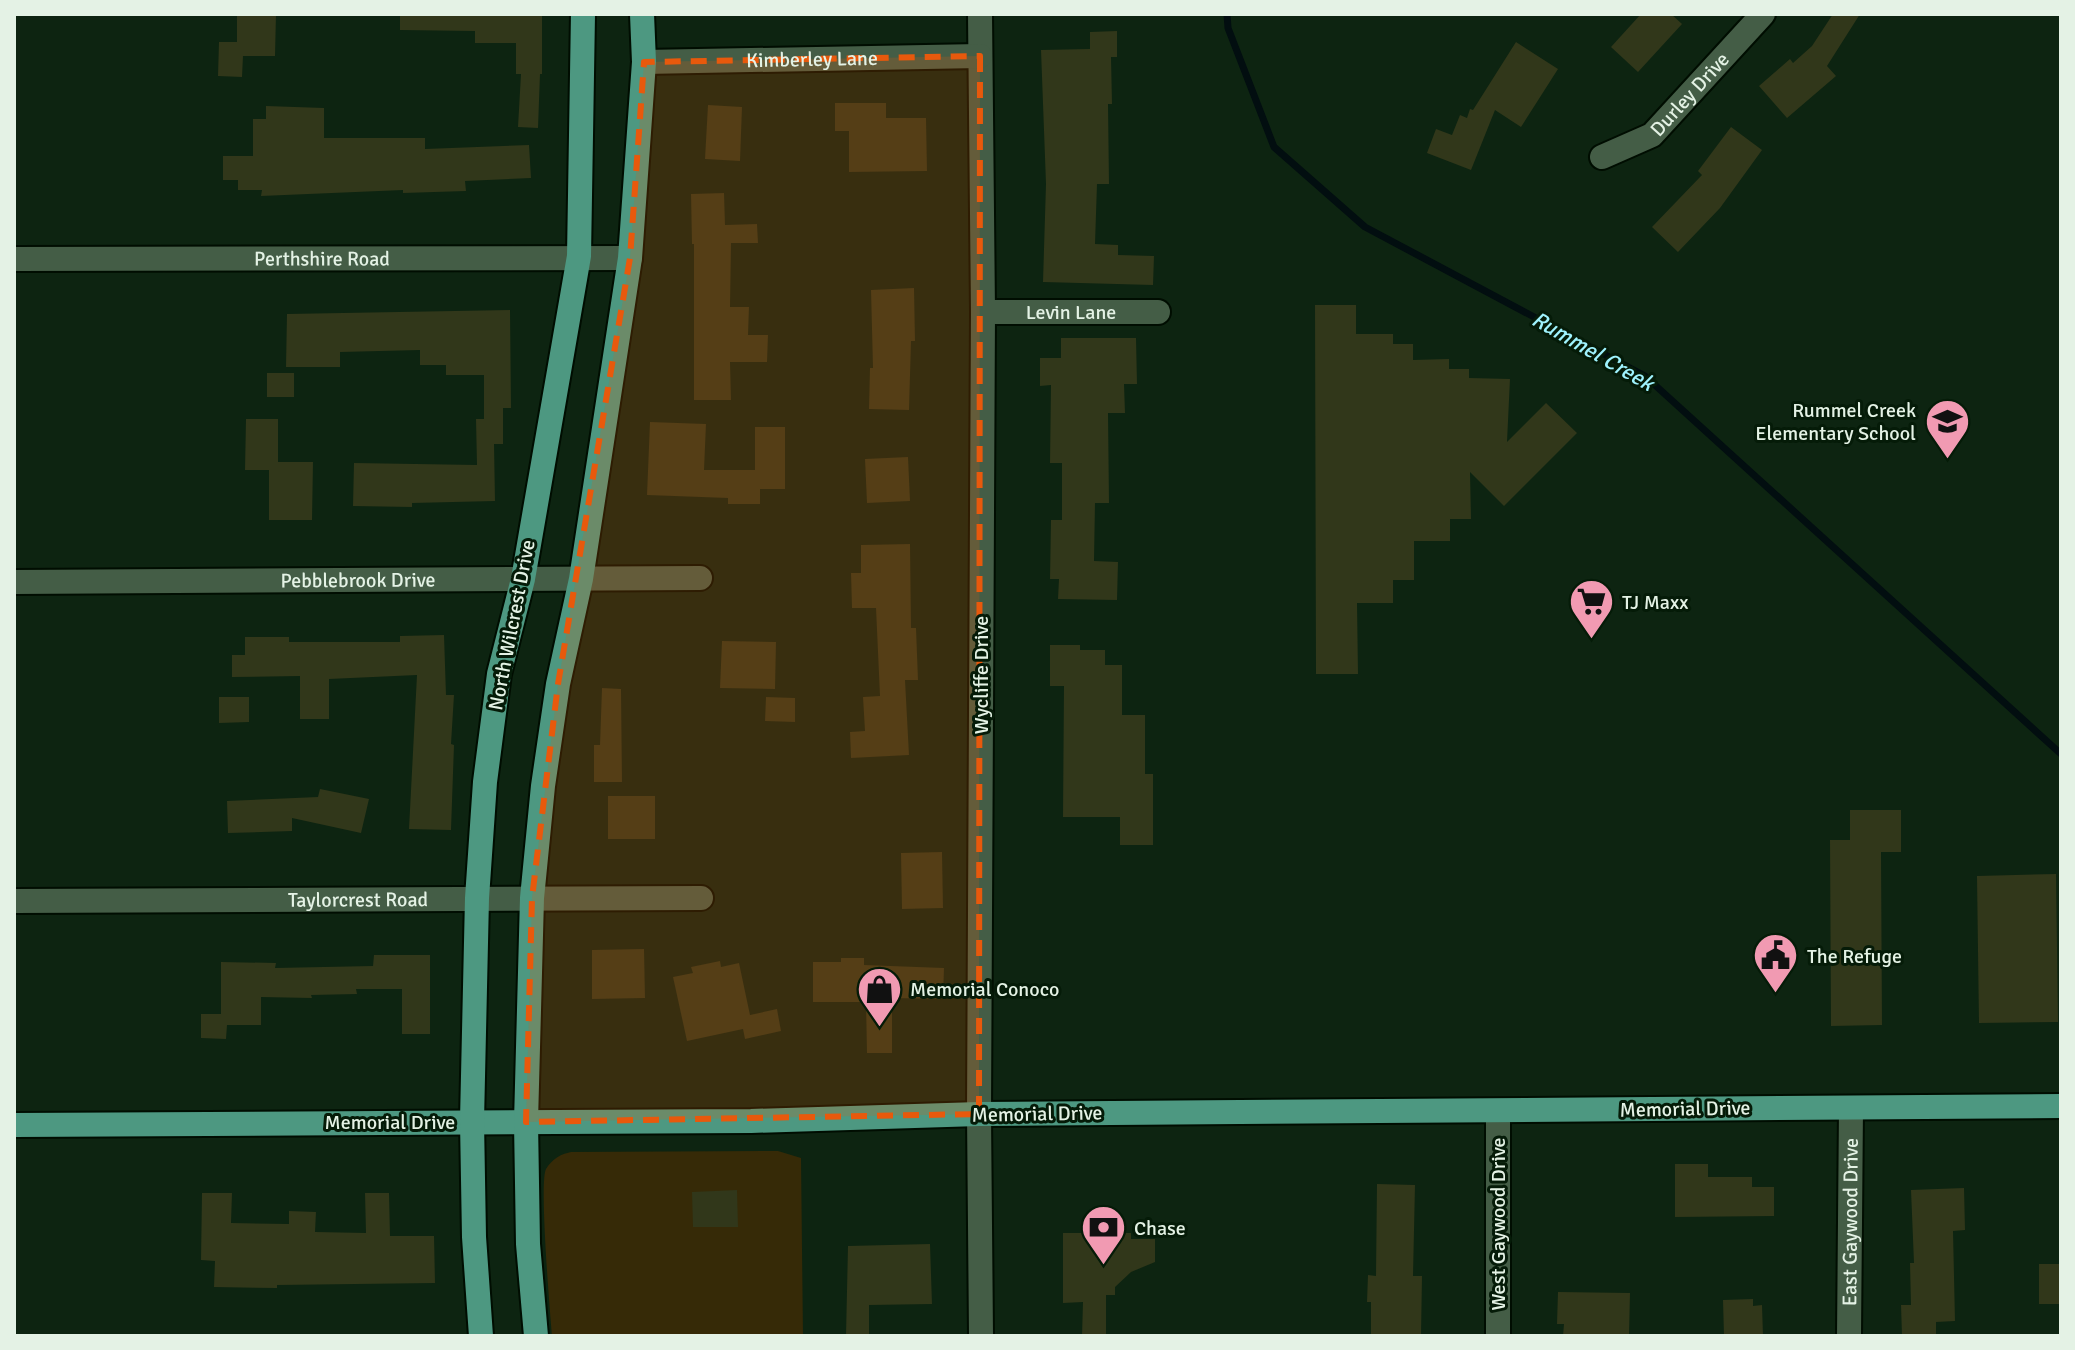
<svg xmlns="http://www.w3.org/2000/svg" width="2075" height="1350" font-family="Signika,sans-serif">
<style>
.green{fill:#362a07}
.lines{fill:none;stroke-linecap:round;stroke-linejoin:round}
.stream{stroke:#020e10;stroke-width:7}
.building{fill:#31371a}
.minor-casing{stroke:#000d01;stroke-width:28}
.major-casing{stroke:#000d01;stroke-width:28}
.minor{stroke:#445d46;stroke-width:24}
.major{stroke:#4d9881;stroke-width:24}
.marked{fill:#e8590c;fill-opacity:0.2;stroke:#e8590c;stroke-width:6;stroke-dasharray:16 10;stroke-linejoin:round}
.labels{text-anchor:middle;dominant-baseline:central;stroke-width:6;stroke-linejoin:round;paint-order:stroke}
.street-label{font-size:20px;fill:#e4f2e5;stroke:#051b08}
.poi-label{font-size:20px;fill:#e4f2e5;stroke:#051b08;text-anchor:start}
.water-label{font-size:22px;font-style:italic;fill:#9ff3fe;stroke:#051b08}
</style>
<rect width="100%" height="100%" fill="#0d2411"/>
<path class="green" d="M778,1151l23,7 2,178h-251c-2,-24 -13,-154 -6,-167 6,-10 15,-15 25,-17z"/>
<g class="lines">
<polyline class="stream" points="1227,14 1228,28 1274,147 1365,227 1645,376 2061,754"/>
</g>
<g class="building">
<polygon points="237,14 276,14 275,56 243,56 242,77 218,76 219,42 237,42"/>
<polygon points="400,14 542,14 542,74 540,74 538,128 518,127 521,74 516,74 516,43 475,43 475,31 400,30"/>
<polygon points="1641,14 1671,14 1682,24 1638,72 1611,47"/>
<polygon points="1833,14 1860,14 1827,66 1836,76 1787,118 1759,86 1790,59 1793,63 1812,46"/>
<polygon points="1117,31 1117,57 1111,57 1112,104 1108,104 1109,184 1097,184 1095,244 1118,245 1118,255 1154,256 1153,285 1043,282 1046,184 1041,50 1090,49 1090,32"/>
<polygon points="1516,42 1558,69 1521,127 1495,110 1471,170 1427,153 1436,129 1452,135 1460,115 1467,118 1470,109 1473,110"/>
<polygon points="835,103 886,103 886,118 926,118 927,171 849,172 849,131 835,131"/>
<polygon points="708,105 742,107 740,161 705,159"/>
<polygon points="266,106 324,108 324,138 425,138 425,149 529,145 531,178 465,181 466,191 403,193 403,190 261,196 262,190 238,190 238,180 223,180 223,156 253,156 253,119 266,119"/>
<polygon points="1731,127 1762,150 1720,208 1678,252 1652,227 1702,175 1698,171"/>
<polygon points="724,193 725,225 757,224 758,243 731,243 730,307 749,307 748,335 768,335 767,362 730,362 731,400 694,400 694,244 692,244 691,194"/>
<polygon points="914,288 915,341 911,341 909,410 869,409 870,368 873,368 871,290"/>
<polygon points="1315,305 1356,305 1356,334 1393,334 1393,344 1413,344 1413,360 1449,359 1449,369 1469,369 1469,378 1510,379 1507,442 1546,403 1577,433 1504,506 1470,472 1471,519 1450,519 1450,541 1414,541 1414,580 1393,580 1393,603 1357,603 1358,674 1316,674"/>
<polygon points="510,310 511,408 503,408 503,444 494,444 495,501 412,503 412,507 353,506 354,463 477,465 476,419 484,419 484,375 446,375 446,365 420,365 420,350 340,352 340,367 286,367 287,314"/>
<polygon points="1061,338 1136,338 1137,384 1124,384 1125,413 1108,413 1109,503 1095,503 1094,561 1118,562 1117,600 1058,599 1059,579 1050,579 1051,520 1062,520 1062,463 1050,463 1051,385 1040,386 1040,358 1061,358"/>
<rect x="267" y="373" width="27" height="24"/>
<polygon points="246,419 278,419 278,462 313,462 312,520 269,520 269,470 245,470"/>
<polygon points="650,422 706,424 704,470 755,470 755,427 785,427 785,489 760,489 760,504 728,504 728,498 647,495"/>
<polygon points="908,457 910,501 867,503 865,459"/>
<polygon points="910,544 911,628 916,628 918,680 905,680 909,755 851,758 850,732 865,731 863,697 880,696 876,608 852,608 851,573 861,573 861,545"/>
<polygon points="444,635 446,695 454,695 451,744 454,745 451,830 409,829 417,675 329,679 329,719 300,719 300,676 232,677 232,655 245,655 245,637 289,637 289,642 400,642 400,636"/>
<polygon points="722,641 776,642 775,689 720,688"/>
<polygon points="1050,645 1080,645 1080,650 1105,650 1105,665 1122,665 1122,715 1145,715 1145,774 1153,774 1153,845 1120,845 1120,817 1063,817 1064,686 1050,686"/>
<polygon points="602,688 621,689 622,782 594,782 594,745 600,745"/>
<polygon points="219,697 249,697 249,722 219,723"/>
<polygon points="766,697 795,698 795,722 765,721"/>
<polygon points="320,789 369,799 361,833 292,818 292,831 228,833 227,801 318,797"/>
<rect x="608" y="796" width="47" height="43"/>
<polygon points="1850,810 1901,810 1901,852 1881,852 1882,1025 1831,1026 1830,840 1850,840"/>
<polygon points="942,852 943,908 902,909 901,853"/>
<polygon points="2056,874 2058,1022 1979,1023 1977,876"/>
<polygon points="644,949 645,998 592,999 592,950"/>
<polygon points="374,955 430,955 430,1034 402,1034 402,989 356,989 357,994 311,995 312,998 261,997 261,1025 227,1025 226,1039 201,1038 201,1014 221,1014 221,962 276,963 275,968 373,966"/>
<polygon points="841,958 864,958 864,965 944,968 943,999 892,998 892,1053 867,1053 866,1002 813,1002 813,962 841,962"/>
<polygon points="720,961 721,967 739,963 750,1015 777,1009 781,1031 745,1039 743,1029 687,1041 673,977 693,973 691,967"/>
<polygon points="1675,1164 1708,1164 1708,1177 1752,1177 1752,1187 1774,1187 1774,1216 1675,1217"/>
<polygon points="1377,1184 1415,1185 1413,1276 1422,1276 1421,1336 1371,1336 1371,1302 1367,1302 1368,1275 1376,1276"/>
<polygon points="1964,1188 1965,1230 1953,1231 1955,1321 1936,1322 1936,1336 1902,1336 1901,1305 1911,1305 1910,1263 1914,1263 1911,1190"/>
<polygon points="737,1190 738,1227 693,1227 692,1192"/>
<polygon points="202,1193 232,1193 231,1223 289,1224 289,1211 316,1212 315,1232 366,1233 365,1193 389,1193 390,1236 434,1236 435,1283 277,1285 277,1288 214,1287 215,1261 201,1260"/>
<polygon points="1063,1233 1131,1233 1131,1239 1155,1239 1155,1262 1131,1272 1115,1287 1115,1295 1106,1295 1106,1336 1082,1336 1083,1302 1063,1303"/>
<polygon points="930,1244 932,1304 869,1305 869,1336 846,1336 848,1246"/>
<rect x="2039" y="1264" width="22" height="40"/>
<polygon points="1558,1292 1630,1293 1629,1336 1563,1336 1564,1324 1557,1324"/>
<polygon points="1753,1299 1753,1306 1762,1305 1763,1336 1724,1336 1723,1300"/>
</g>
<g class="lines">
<defs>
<g id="minor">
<polyline points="980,14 983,312 979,1114 981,1336"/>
<path id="s1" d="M644,62l336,-6"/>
<path id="s2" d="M1602,157l50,-22 111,-121"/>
<path id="s3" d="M14,259l616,-1"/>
<path id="s4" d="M983,312h175"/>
<path id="s5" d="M14,582l686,-4"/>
<path id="s6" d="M14,901l687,-3"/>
<polyline points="1498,1111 1498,1336"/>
<path id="s7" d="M1849,1336l2,-228"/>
</g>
<g id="major">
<polyline points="14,1125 751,1121 979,1114 2061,1106"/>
<polyline points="481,1336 474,1237 472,1121 477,898 485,782 499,674 523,579 579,256 583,14"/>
<polyline points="536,1336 528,1244 526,1122 532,898 543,786 558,684 581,579 630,258 644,62 642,14"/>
</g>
</defs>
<use href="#minor" class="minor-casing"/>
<use href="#major" class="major-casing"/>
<use href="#minor" class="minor"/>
<use href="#major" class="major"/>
</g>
<path class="marked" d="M980,56l-1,1058 -453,8 6,-224 26,-214 72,-426 14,-196z"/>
<defs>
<symbol id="school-pin" viewBox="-11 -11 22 30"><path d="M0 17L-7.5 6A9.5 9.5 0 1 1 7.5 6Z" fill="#f19ab2" stroke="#051b08"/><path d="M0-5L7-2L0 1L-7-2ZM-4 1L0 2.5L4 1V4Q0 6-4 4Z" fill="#111"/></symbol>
<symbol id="supermarket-pin" viewBox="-11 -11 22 30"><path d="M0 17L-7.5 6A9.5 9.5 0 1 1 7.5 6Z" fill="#f19ab2" stroke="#051b08"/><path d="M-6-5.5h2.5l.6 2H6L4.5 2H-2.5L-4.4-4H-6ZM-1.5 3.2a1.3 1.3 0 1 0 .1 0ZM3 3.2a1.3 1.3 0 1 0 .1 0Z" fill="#111"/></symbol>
<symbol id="civic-pin" viewBox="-11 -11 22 30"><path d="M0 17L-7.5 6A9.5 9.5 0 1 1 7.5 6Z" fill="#f19ab2" stroke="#051b08"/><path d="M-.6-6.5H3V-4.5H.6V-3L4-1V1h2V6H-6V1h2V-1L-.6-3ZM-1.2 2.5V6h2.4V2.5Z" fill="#111"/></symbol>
<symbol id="shop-pin" viewBox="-11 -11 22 30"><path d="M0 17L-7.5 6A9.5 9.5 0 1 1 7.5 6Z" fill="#f19ab2" stroke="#051b08"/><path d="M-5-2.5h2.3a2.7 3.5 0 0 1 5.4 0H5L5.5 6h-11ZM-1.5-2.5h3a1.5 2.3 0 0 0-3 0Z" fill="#111"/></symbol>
<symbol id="bank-pin" viewBox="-11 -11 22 30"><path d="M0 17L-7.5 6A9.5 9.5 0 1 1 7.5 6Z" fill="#f19ab2" stroke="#051b08"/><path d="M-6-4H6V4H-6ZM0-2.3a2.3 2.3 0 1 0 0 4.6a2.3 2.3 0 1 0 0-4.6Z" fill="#111"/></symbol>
</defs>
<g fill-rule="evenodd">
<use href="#school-pin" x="1922" y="396" width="51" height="69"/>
<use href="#supermarket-pin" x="1566" y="576" width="51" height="69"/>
<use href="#civic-pin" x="1750" y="930" width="51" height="69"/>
<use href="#shop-pin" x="854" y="964" width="51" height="69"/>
<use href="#bank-pin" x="1078" y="1202" width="51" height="69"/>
</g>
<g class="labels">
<g class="street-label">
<text stroke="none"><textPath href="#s1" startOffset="168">Kimberley Lane</textPath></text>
<text stroke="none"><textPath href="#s2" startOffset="110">Durley Drive</textPath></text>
<text stroke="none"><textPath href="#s3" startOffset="308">Perthshire Road</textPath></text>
<text stroke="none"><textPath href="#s4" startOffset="88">Levin Lane</textPath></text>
<text stroke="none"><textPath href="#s5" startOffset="344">Pebblebrook Drive</textPath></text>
<text transform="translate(512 625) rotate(-79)">North Wilcrest Drive</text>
<text transform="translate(981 675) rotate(-90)">Wycliffe Drive</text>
<text stroke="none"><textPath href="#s6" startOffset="344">Taylorcrest Road</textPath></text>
<text transform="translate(1685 1109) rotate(-1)">Memorial Drive</text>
<text transform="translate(1037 1114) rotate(-1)">Memorial Drive</text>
<text x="390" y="1122">Memorial Drive</text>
<text stroke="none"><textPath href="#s7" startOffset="114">East Gaywood Drive</textPath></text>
<text transform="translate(1498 1224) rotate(-90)">West Gaywood Drive</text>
</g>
<g class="poi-label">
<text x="1916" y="410" text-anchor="end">Rummel Creek<tspan x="1916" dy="23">Elementary School</tspan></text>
<text x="1622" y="602">TJ Maxx</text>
<text x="1807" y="956">The Refuge</text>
<text x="910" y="989">Memorial Conoco</text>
<text x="1134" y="1228">Chase</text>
</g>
<g class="water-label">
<text transform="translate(1593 351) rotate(30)">Rummel Creek</text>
</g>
</g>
<rect width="2075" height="1350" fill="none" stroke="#e4f2e5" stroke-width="32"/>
</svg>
